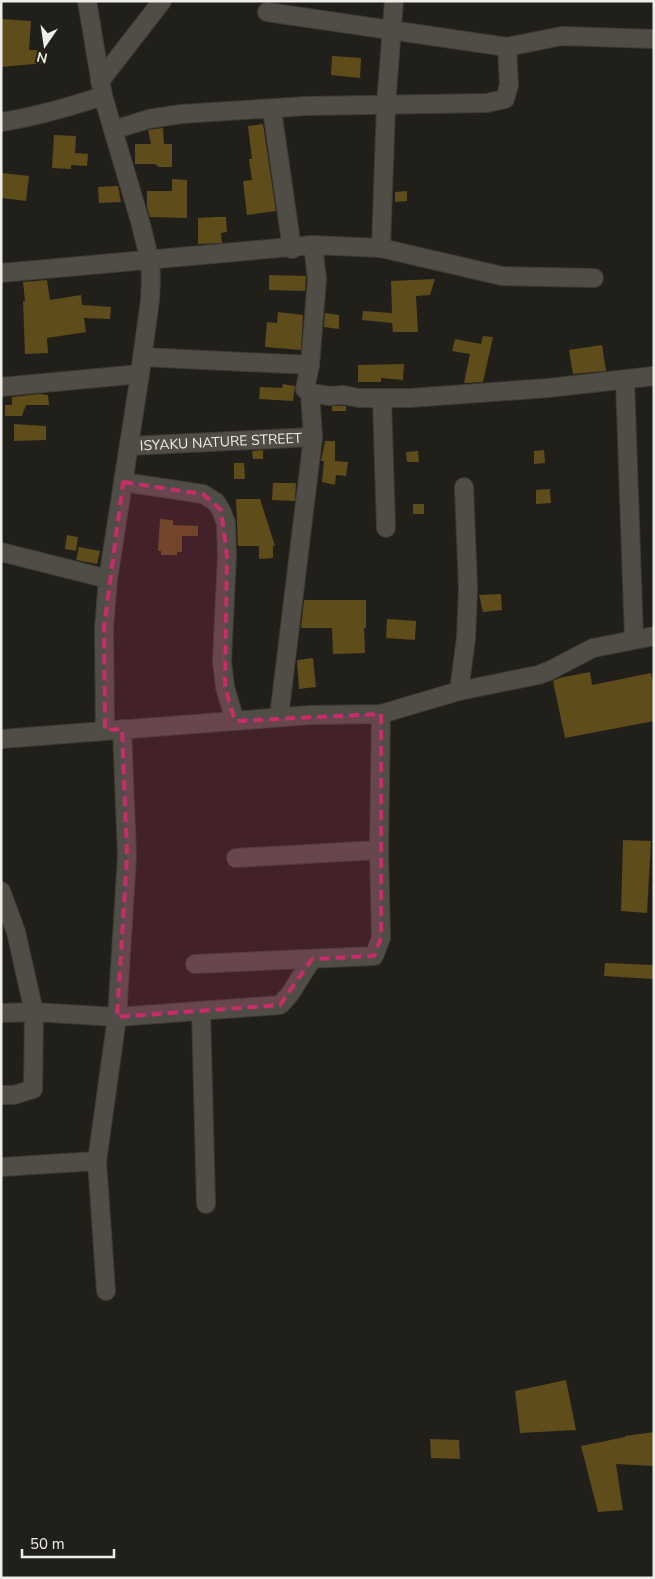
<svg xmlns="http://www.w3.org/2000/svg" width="655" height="1579" font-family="'Nunito Sans',sans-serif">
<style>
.building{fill:#5e4c1b}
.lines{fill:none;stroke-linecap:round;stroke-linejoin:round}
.minor-casing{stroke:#3d3b37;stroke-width:20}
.minor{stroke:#4f4d46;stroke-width:18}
.marked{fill:#c62d69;fill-opacity:0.2;stroke:#c62d69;stroke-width:4;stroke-dasharray:10 6;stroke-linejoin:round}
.labels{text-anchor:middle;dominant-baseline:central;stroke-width:4;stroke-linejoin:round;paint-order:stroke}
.street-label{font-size:14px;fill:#efede9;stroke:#211f19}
</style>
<rect width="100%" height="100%" fill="#211f19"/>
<g class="building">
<polygon points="1,19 31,21 29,50 45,50 46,63 1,67"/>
<polygon points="332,56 361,58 360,78 331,75"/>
<polygon points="263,124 276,211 247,215 243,181 252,180 249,159 252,159 248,126"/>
<polygon points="163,128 164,144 172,144 172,167 159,167 155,164 135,164 135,144 151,144 148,130"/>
<polygon points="54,135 76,136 75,153 88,154 87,166 71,165 71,169 52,168"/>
<polygon points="1,173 29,176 26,201 1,198"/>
<polygon points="172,179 187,180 187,218 150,217 147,207 147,191 172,191"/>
<polygon points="118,186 121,202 99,203 98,187"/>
<polygon points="407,191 407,201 395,202 395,192"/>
<polygon points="216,217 226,217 227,232 221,233 222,243 198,244 198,218"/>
<polygon points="269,275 306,276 305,291 269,290"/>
<polygon points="435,279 430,295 416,296 418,332 393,332 392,323 362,320 363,311 392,313 391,281"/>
<polygon points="47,280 50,300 81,295 82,305 111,307 110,319 84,318 86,332 47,338 48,353 25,354 23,301 25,301 23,282"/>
<polygon points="278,312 303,315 301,350 265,347 267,322 277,323"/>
<polygon points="325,313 339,315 339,329 324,327"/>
<polygon points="483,336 493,337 483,382 464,383 470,354 452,351 455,339 481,344"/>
<polygon points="602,345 606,371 573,374 569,350"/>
<polygon points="404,364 403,380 381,378 381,382 358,382 358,365"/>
<polygon points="283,384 295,386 293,401 259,399 260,387 282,388"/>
<polygon points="39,394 48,395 49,405 26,405 22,416 5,416 5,405 12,405 12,397"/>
<rect x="332" y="406" width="14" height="5"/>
<polygon points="14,424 46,426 46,440 14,441"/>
<polygon points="325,441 335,441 335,461 348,462 346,476 336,475 335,485 322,482 324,461 321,461"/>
<polygon points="263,450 263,459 253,459 252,451"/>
<polygon points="544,450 545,463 534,464 534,451"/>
<polygon points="418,451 419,462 407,462 406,452"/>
<polygon points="234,463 244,463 245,479 234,479"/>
<polygon points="273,483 296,483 295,501 272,500"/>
<polygon points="550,489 551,503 536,504 536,490"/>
<polygon points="236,499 260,499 275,546 273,546 273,558 259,559 259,546 238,546"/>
<rect x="413" y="504" width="11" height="10"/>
<polygon points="160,519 173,520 173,525 198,526 198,536 182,536 182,552 177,552 177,555 161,555 161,551 158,551"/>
<polygon points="67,535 78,537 76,551 65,549"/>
<polygon points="79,547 100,551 97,564 76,560"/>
<polygon points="501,594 502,610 483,612 479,595"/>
<polygon points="304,600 366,600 366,628 364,628 365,653 333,654 332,628 301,628"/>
<polygon points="387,619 416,621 415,640 386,638"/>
<polygon points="313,658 316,687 299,689 297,660"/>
<polygon points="590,672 592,685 651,673 654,688 654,721 565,738 553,681 559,678"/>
<polygon points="623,840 651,841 647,913 621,911"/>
<polygon points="605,963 654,965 654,979 604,976"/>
<polygon points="566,1380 576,1430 520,1433 515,1391"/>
<polygon points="654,1432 654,1466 616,1464 623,1510 598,1512 581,1446 625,1437 625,1436"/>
<polygon points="430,1439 459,1440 460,1459 431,1458"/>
</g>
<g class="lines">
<defs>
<g id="minor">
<polyline points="87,1 103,96 140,221 150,261 151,280 150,300 140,374 108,579 104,628 105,730"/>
<polyline points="267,12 507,47"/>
<polyline points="100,81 162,1"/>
<polyline points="272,110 292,249"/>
<path d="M1,122c35,-5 68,-15 102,-26"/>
<polyline points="113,130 149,119 181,114 307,106 487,103 505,99 509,85 507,47 562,36 654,39"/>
<polyline points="313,245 317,279 310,365 305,389 310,393 330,396 343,395 359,398 410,398 548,388 654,376"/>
<polyline points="381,248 386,105 394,1"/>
<polyline points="1,273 313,245 381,248 502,276 594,278"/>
<polyline points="142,357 310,365"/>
<polyline points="625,380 634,639"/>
<polyline points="1,387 140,374"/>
<polyline points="382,398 386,528"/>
<path id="s1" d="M129,446l184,-9"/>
<polyline points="123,482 203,494 216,502 221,510 226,523 227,556 222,661 225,687 235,721"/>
<polyline points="1,552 108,579"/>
<polyline points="459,691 466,638 468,588 464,487"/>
<polyline points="279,717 313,437 310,393"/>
<polyline points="1,739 310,715 381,714 459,691 538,675 549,671 593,648 654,636"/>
<polyline points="236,858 379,850"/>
<polyline points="1,891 16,932 34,1012 33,1089 14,1095 1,1095"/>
<polyline points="195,964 374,956 381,938 379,850 381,714"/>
<polyline points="201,1011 206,1204"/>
<polyline points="1,1013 34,1012 117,1017 280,1005 290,994 312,959"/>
<polyline points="1,1167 97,1161"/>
<polyline points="106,1291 97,1161 117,1017 127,856 122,729"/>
</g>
</defs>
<use href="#minor" class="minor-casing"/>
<use href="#minor" class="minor"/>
</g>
<path class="marked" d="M123,482l80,12 18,16 6,46 -2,131 10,34 146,-7v224l-7,18 -62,3 -32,46 -163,12 10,-161 -5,-127 -17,1 -1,-102z"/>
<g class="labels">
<g class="street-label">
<text stroke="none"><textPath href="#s1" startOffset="92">ISYAKU NATURE STREET</textPath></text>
</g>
</g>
<rect width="655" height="1579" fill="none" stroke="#efede9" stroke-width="5"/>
<g transform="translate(45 45) rotate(193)" stroke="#211f19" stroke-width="4" paint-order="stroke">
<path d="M0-4L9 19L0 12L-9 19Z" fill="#efede9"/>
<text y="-8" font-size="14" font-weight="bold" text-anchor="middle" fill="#efede9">N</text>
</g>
<path d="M22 1549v8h92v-8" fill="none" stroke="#efede9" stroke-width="2.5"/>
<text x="30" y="1549" font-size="15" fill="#efede9" stroke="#211f19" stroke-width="4" paint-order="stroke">50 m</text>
</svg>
